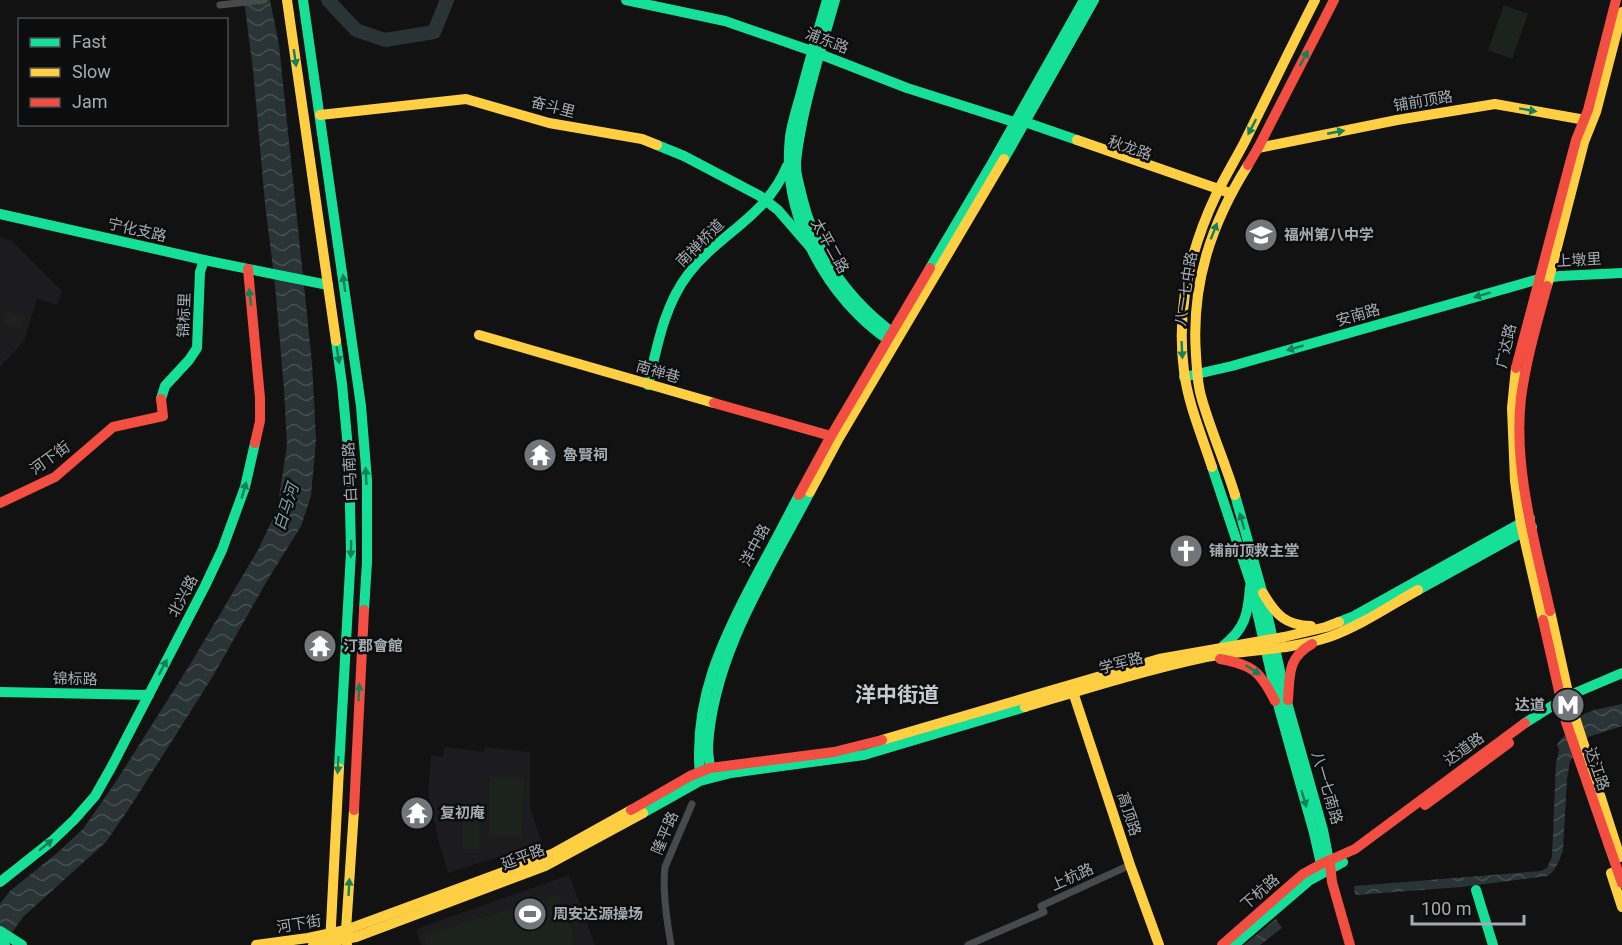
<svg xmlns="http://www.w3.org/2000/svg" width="1622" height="945" font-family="Roboto,'Noto Sans SC',sans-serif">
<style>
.built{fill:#1c1c1e}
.grass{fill:#1c221c}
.water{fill:url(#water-waves)}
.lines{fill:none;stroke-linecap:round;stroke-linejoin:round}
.river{stroke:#2a3437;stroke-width:14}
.street{stroke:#47494b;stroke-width:7}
.fast{stroke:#16e098;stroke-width:10}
.slow{stroke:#ffcf43;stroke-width:10}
.jam{stroke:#f24e42;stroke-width:10}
.oneway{fill:#12815a}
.labels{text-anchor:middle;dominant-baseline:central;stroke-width:5;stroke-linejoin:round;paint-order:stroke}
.street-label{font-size:15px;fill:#a4acb3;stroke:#0d0d0e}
.poi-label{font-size:15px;font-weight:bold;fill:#a4acb3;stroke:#0d0d0e;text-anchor:start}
.water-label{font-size:16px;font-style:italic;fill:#7ca1ac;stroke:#0d0d0e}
.district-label{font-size:21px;font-weight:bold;fill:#c4cacf;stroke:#0d0d0e}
</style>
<defs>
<pattern id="water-waves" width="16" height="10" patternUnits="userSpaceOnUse" patternTransform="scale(1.5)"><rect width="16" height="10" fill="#2a3437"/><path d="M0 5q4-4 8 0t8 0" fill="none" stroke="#464f52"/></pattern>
</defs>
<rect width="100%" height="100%" fill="#121212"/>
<g class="built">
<polygon points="0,237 12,241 62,291 57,305 37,299 24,341 0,367"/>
<polygon points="444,747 484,752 485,747 530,752 530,808 542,843 448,873 438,839 428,792 431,756 443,757"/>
<polygon points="569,875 595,945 421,945 416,929"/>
</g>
<g class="grass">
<polygon points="1504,5 1528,14 1512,59 1488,50"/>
<polygon points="7,311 24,317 20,329 3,324"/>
<polygon points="490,777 524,778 522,837 489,836"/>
<rect x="463" y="817" width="16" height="32"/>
<polygon points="559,895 573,933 572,945 427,945 424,935"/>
</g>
<g class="water">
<polygon points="244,0 270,0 279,45 312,363 316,440 311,496 301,526 267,581 213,676 132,804 106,842 23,917 3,945 0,945 0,904 10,891 57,853 83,829 117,780 191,663 258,550 277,510 287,445 284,389 275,285 265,203 253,70"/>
<polygon points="1622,704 1622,726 1588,737 1570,761 1567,779 1563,850 1559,861 1554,870 1548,876 1461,887 1355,895 1354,886 1541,871 1547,868 1552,857 1556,763 1559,751 1557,744 1582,715 1594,710"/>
<polygon points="1276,919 1282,928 1260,945 1244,945"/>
</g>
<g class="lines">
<polyline class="river" points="328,0 356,30 385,40 434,32 447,0"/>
<g class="street">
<polyline points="220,5 264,0"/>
<path d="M671,945c-4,-23 -9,-55 -6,-78l27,-63"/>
<polyline points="968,945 1044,912 1041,906 1130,865"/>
</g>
<g class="fast">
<polyline points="303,0 361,406 367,480 367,562 364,610"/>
<polyline points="626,0 725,21 812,51 907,88 1014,122 1025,122 1077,140"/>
<path d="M827,0c-9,31 -18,62 -26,93 -4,15 -9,29 -11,44 -9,79 37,161 101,205"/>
<path d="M835,0c-12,43 -26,85 -34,129 -2,12 -5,25 -5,37 0,10 4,21 6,31 14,57 47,104 94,138"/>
<polyline points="657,145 684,156 760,196 778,210 810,247"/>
<polyline points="1004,159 1094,0"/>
<polyline points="0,214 204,260 328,285"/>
<polyline points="930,268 991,165 1084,0"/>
<polyline points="336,341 342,384 349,459 351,552 339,768"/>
<polyline points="1184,377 1232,366 1539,279 1560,276 1622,273"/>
<path d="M648,385c9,-38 16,-80 41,-112 31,-40 77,-56 98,-107"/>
<polyline points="161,399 165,386 189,360 197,348 200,272 204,260"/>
<polyline points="1212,467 1250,581 1279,708 1314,833 1321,864"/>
<polyline points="1235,495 1262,591 1288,706 1323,830 1329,861"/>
<polyline points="1418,590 1532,527"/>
<polyline points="1339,622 1352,617 1530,518"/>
<path d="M1223,646c22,-17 25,-32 27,-59"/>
<polyline points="0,692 149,695"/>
<polyline points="1525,723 1568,696 1622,673"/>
<path d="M711,774c-1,-9 -3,-18 -3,-27 5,-92 60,-175 102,-255"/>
<path d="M700,775c-7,-75 22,-135 56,-199 15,-27 29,-54 43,-81"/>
<polyline points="643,813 700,781 731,773 864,755 1025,707"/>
<polyline points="0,882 52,841 74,820 95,796 112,766 205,586 222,550 245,487 255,443"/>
<polyline points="1476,890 1493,945"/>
<polyline points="0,931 22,945"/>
<polyline points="0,941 5,945"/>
<polyline points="1234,945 1310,880 1343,862"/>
</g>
<g class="slow">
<polyline points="287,0 336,341"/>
<polyline points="320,115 466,99 549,123 642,139 657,145"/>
<polyline points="1077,140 1230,193"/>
<polyline points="1258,148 1397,120 1495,104 1591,121"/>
<polyline points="1547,286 1584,142 1596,112 1622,12"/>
<polyline points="479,335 714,403"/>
<polyline points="1516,368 1512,408 1515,481 1521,524 1543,620"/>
<path d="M1212,467c-10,-31 -24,-63 -28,-96 -8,-61 6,-121 32,-176 9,-18 19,-35 28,-52 24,-48 47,-96 71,-143"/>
<polyline points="810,492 839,438 1004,159"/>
<path d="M1235,495c-10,-33 -25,-66 -34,-99 -4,-14 -4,-28 -5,-41 -5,-71 15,-131 52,-190"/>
<path d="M1263,593c13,22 22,32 48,33"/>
<polyline points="1550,611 1570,702 1620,857"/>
<polyline points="1073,692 1130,865 1159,945"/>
<path d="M1025,707c60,-18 120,-37 181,-50 40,-7 84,-7 123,-20 31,-11 60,-31 89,-47"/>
<polyline points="882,740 1159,659 1284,637 1326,627 1339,622"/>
<polyline points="1611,873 1622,907"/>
<polyline points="256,945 308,938 346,930 552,854 631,810"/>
<polyline points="313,945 356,937 545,866 643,813"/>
<polyline points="330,945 339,768"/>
<polyline points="347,945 346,930 354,810"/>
</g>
<g class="jam">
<polyline points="1248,165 1258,148 1334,0"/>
<polyline points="248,269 260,398 260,421 255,443"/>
<path d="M1547,286c-10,37 -21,74 -26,112 -8,70 14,145 29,213"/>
<polyline points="1516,368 1576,140 1588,110 1616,0"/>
<polyline points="714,403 831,436"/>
<polyline points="799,495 831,436 930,268"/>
<polyline points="0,503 55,477 113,427 163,416 161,399"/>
<polyline points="1543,620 1566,722 1622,883"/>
<path d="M1220,659c33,6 40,12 55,42"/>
<path d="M1288,700c2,-25 -1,-42 24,-56"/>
<polyline points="1425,805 1509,743"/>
<polyline points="354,810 364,610"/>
<polyline points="631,810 690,776 710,768 834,752 882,740"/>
<polyline points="1330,864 1332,882 1350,945"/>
<polyline points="1222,945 1303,874 1321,864 1355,849 1525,723"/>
</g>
</g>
<defs><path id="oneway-solid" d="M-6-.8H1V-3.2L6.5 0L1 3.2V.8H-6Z" transform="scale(1.5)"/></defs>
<g class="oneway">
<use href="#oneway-solid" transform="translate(295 58) rotate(82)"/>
<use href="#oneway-solid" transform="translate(1304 58) rotate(-62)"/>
<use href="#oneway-solid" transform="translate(1528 110) rotate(10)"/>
<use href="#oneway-solid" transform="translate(1252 127) rotate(117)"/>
<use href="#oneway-solid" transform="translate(1336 132) rotate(-11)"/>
<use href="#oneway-solid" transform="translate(1214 231) rotate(-69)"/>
<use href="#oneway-solid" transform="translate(344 283) rotate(-98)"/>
<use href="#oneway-solid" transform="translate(1482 295) rotate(164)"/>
<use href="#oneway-solid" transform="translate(250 297) rotate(-96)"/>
<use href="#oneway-solid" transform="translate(1295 348) rotate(164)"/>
<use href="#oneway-solid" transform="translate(1182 350) rotate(87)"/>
<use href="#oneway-solid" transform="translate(338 355) rotate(81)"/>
<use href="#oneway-solid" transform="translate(366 476) rotate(-93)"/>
<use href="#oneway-solid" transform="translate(244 490) rotate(-74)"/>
<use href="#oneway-solid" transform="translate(1242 521) rotate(-106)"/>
<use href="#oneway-solid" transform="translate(351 549) rotate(91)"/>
<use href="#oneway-solid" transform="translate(163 667) rotate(-62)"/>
<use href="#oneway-solid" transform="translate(1253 670) rotate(33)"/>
<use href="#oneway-solid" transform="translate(359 692) rotate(-87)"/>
<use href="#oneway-solid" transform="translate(338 765) rotate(93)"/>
<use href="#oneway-solid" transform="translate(1304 799) rotate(74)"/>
<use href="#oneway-solid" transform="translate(46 845) rotate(-39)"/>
<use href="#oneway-solid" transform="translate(349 887) rotate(-87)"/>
</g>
<defs>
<symbol id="school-disc" viewBox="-11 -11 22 22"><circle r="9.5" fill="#71767b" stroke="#0d0d0e"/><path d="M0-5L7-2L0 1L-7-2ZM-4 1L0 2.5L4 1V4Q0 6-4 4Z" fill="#fff"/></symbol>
<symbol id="temple-disc" viewBox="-11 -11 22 22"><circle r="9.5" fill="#71767b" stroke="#0d0d0e"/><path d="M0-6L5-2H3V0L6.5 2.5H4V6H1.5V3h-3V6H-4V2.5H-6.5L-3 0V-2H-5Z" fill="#fff"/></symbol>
<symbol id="church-disc" viewBox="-11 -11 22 22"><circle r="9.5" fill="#71767b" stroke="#0d0d0e"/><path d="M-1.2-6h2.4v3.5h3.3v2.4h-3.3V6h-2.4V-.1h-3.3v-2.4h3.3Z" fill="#fff"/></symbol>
<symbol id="metro-disc" viewBox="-11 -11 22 22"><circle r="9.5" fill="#71767b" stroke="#0d0d0e"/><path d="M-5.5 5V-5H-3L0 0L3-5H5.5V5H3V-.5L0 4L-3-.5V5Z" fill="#fff"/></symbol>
<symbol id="stadium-disc" viewBox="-11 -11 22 22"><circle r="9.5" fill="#71767b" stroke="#0d0d0e"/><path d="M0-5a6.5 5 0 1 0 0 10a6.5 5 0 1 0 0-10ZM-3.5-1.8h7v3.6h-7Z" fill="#fff"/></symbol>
</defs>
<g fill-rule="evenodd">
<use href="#school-disc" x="1242" y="216" width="38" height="38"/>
<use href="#temple-disc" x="521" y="436" width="38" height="38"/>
<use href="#church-disc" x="1167" y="532" width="38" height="38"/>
<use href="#temple-disc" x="301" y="627" width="38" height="38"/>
<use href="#metro-disc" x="1549" y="686" width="38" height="38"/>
<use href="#temple-disc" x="398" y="794" width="38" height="38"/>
<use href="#stadium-disc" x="511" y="895" width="38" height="38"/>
</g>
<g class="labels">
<g class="street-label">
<text transform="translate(827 41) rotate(21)">浦东路</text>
<text transform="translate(1423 101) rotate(-9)">铺前顶路</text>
<text transform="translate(553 107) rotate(14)">奋斗里</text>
<text transform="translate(1130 148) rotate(19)">秋龙路</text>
<text transform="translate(137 230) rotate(13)">宁化支路</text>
<text transform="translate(700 243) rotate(-45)">南禅桥道</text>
<text transform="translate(830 246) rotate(61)">太平二路</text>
<text transform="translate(1579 260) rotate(-3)">上墩里</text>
<text transform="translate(1186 289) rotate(-81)">八一七中路</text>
<text transform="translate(184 315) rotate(-88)">锦标里</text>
<text transform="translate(1358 315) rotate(-16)">安南路</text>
<text transform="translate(1506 346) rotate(-77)">广达路</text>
<text transform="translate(658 372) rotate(16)">南禅巷</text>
<text transform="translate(50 458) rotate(-36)">河下街</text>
<text transform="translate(350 472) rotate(-93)">白马南路</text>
<text transform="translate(755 545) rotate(-62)">洋中路</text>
<text transform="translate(183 596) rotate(-62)">北兴路</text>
<text transform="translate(1121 663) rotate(-15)">学军路</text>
<text transform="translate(75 679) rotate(1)">锦标路</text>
<text transform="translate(1464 749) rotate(-36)">达道路</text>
<text transform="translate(1597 769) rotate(71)">达江路</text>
<text transform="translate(1327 788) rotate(74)">八一七南路</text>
<text transform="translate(1129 814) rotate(72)">高顶路</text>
<text transform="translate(665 833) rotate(-67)">隆平路</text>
<text transform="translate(523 857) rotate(-21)">延平路</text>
<text transform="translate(1072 877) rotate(-24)">上杭路</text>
<text transform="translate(1260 892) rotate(-41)">下杭路</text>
<text transform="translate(299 924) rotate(-9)">河下街</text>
</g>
<g class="poi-label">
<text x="1284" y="235">福州第八中学</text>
<text x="563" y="455">魯賢祠</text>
<text x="1209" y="551">铺前顶救主堂</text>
<text x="343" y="646">汀郡會館</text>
<text x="1545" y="705" text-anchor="end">达道</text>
<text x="440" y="813">复初庵</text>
<text x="553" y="914">周安达源操场</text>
</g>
<g class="water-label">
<text transform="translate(286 507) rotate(-72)">白马河</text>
</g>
<g class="district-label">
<text x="897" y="695">洋中街道</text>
</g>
</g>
<rect x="18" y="18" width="210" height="108" fill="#0d0d0e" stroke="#494d50" stroke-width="1.5"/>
<rect x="30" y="38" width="30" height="9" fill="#16e098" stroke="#494d50" stroke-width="1.5"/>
<text x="72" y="48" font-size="18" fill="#a4acb3">Fast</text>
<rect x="30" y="68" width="30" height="9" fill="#ffcf43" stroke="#494d50" stroke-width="1.5"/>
<text x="72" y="78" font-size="18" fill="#a4acb3">Slow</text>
<rect x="30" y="98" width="30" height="9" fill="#f24e42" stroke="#494d50" stroke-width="1.5"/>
<text x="72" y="108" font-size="18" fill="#a4acb3">Jam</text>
<path d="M1412 915v9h112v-9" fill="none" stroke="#a4acb3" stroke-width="3"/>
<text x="1421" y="915" font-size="18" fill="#a4acb3" stroke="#0d0d0e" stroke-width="4.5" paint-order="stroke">100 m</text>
</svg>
